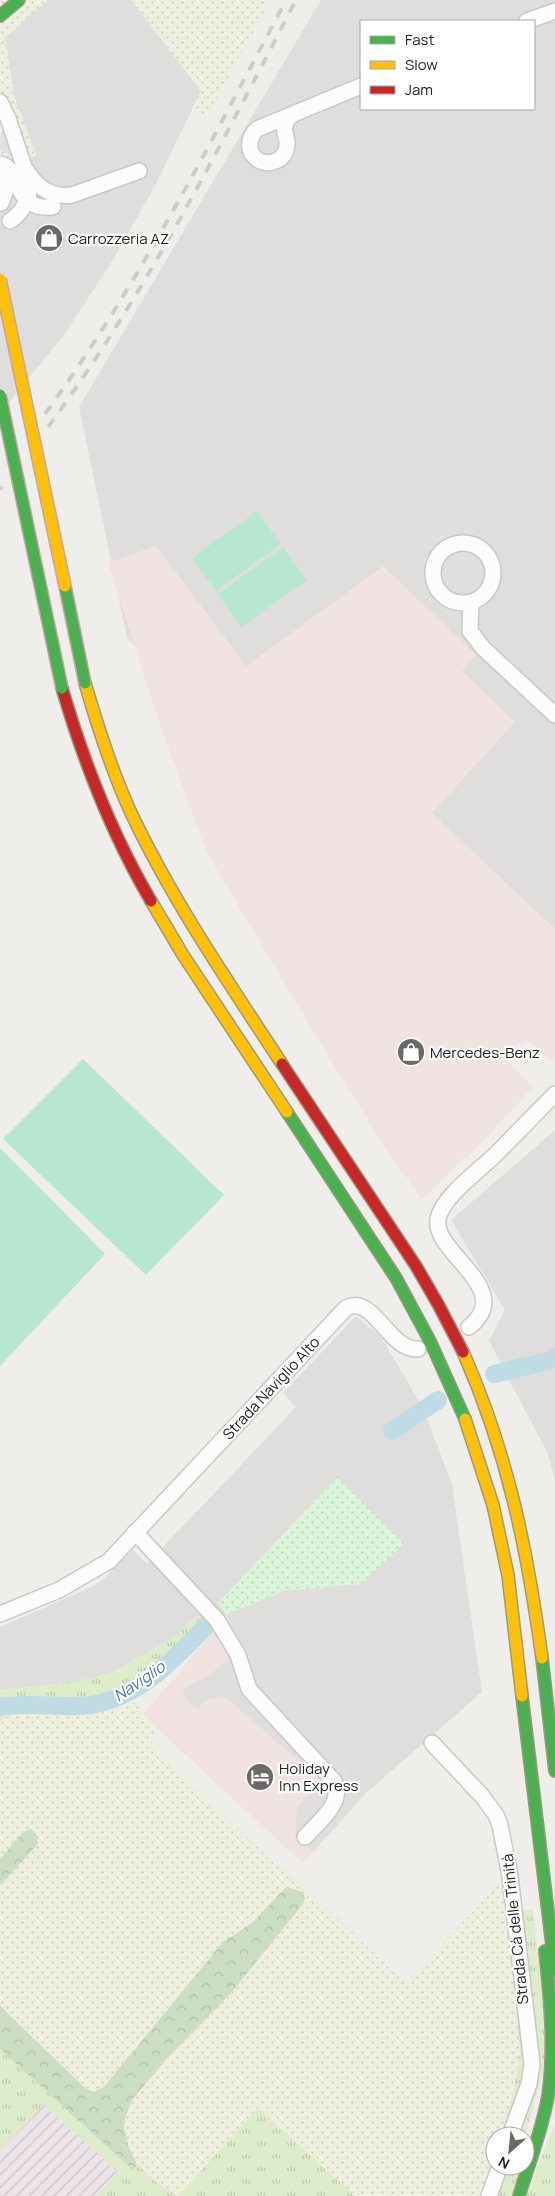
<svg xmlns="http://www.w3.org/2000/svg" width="555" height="2196" font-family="Manrope,sans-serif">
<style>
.residential{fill:#dfdedc;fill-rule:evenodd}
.commercial{fill:#f1e3e1}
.industrial{fill:url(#industrial-furrows)}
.farmland{fill:url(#farmland-dots)}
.grass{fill:url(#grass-tufts)}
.forest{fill:url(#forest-crowns)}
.park{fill:url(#park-dots)}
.pitch{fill:#b7e6d2}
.parking{fill:#e0dfde}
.plaza{fill:#e2e1e5}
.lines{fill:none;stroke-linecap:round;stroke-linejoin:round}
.canal{stroke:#bfdbe3;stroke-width:18}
.street-casing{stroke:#c9c8c7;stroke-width:18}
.fast-casing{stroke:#999a82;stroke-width:14}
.slow-casing{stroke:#999a82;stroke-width:14}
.jam-casing{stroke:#999a82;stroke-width:14}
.street{stroke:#fdfcfc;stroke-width:15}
.fast{stroke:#4caf50;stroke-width:11}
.slow{stroke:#ffc107;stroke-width:11}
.jam{stroke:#c62828;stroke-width:11}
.rail{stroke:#ccc;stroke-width:4;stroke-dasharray:10 10;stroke-linecap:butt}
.fast-bridge-casing{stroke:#c5a2ac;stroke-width:14;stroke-linecap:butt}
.slow-bridge-casing{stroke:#c5a2ac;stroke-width:14;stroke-linecap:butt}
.fast-bridge{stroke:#4caf50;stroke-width:11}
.slow-bridge{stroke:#ffc107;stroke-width:11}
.labels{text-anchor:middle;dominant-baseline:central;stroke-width:4.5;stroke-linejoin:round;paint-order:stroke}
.poi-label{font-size:15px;fill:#222;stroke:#fff;text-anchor:start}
.street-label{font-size:15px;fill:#222;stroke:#fff}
.water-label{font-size:16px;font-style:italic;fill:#4a7aab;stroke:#fff}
</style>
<defs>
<pattern id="industrial-furrows" width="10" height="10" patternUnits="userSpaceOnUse" patternTransform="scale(1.25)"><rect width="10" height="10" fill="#ede4e9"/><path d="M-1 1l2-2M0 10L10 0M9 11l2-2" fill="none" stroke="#cbc3c8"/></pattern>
<pattern id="farmland-dots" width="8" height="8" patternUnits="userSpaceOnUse" patternTransform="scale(1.25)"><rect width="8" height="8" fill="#efefdf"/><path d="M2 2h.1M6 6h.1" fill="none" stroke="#cdcdbf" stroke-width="1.8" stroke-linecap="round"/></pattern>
<pattern id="grass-tufts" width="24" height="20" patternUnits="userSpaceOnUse" patternTransform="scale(1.25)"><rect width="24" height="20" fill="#ddeccb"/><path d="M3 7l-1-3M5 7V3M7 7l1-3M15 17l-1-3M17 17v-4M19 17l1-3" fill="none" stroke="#bdcaae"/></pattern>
<pattern id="forest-crowns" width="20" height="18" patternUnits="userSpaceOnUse" patternTransform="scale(1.25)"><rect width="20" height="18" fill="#cbdec1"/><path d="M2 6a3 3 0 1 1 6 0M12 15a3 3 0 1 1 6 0" fill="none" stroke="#aebea6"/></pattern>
<pattern id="park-dots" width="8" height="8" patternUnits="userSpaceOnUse" patternTransform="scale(1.25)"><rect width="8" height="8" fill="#daf5da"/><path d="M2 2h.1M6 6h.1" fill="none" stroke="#bbd2bb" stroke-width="1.8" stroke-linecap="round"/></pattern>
</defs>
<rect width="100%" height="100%" fill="#f0eeeb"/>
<g class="residential">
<polygon points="48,0 131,0 201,91 157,182 114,258 64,335 0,413 0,168 36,155 14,96 5,38"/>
<path d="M321,0h234v1052l-428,-414 -48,-231zM361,21h173v88h-173z"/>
<polygon points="555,1130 555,1481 548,1454 489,1341 505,1310 451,1220"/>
<polygon points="356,1316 381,1337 422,1406 452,1484 482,1692 366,1793 303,1863 143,1715 212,1634 196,1617 174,1638 109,1674 73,1682 0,1690 0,1627 85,1590 100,1582 133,1550 147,1564 296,1407 283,1393"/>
</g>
<g class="commercial">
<polygon points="156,546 246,666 383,566 476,655 462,671 515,722 432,813 555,929 555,1062 525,1039 504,1058 533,1087 467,1158 465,1156 422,1200 381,1141 322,1046 207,853 161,728 108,563"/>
<polygon points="226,1615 254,1663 366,1793 303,1863 143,1715 212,1633"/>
</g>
<polygon class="industrial" points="0,2049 162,2196 0,2196"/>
<g class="farmland">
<polygon points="0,0 48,0 5,38 14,96 36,155 0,168"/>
<polygon points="131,0 271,0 207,116 192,108 201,91"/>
<polygon points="136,1702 143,1715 159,1730 151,1741 154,1748 274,1863 296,1878 405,1983 505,1878 520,2054 507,2114 501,2136 495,2136 495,2153 481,2196 355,2196 258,2109 178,2196 165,2189 137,2164 129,2148 124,2128 125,2119 132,2100 163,2063 231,1993 302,1906 305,1901 304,1894 293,1888 284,1889 262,1913 222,1943 134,2048 115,2076 103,2088 97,2091 93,2092 84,2087 0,2006 0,1885 24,1857 36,1846 23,1832 0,1859 0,1721 10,1716 49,1709 104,1712"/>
</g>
<g class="grass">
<path d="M196,1617l5,5c-34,37 -71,78 -125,80 -25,1 -51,-4 -76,0v-12l73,-8 37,-8 64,-36z"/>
<polygon points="26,1709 49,1709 10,1716 0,1721 0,1713"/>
<polygon points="505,1878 529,2062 506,2136 501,2136 514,2088 520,2054"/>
<polygon points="533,1909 544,2010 545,2065 525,2136 514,2136 527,2103 518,1911"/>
<polygon points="0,2049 133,2170 137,2164 154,2180 176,2196 97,2196 118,2172 44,2105 0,2152"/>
<polygon points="258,2108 355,2196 178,2196"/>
<polygon points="555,2123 555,2196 526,2196"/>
<polygon points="504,2166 522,2166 513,2196 494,2196"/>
</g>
<g class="forest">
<polygon points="31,1829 37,1835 38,1844 0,1885 0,1859 23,1832"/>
<polygon points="286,1887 302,1892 305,1898 303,1904 231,1993 163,2063 132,2100 125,2119 124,2128 129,2148 137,2164 133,2170 0,2049 0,2006 84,2087 93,2092 103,2088 222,1943 253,1922"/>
</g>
<polygon class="park" points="337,1477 404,1544 361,1584 285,1591 226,1615 218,1603"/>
<g class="pitch">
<polygon points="257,511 281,544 216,591 192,558"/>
<polygon points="283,547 307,580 241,627 218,594"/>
<polygon points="83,1059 224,1195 146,1275 3,1139"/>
<polygon points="0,1148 105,1254 0,1366"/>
</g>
<g class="parking">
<polygon points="465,506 486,507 475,530 490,572 486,587 476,597 461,600 452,617 439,610 427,597 421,579 429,535"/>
<polygon points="242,1649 366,1793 313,1852 295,1836 297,1807 321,1781 229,1700 221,1697 212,1698 204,1702 197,1709 186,1699 182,1690 209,1675"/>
</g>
<polygon class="plaza" points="5,131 14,160 0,150 0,137"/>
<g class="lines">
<g class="canal">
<polyline points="494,1374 548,1361 555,1357"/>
<polyline points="392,1431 438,1400"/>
<path d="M0,1707c26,-5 54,0 80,-1 52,-2 92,-44 126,-80"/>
</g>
<defs>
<g id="street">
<polyline points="527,21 555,11"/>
<path d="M0,102l8,16 21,64c2,16 -6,30 -19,39"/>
<path d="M297,112c-6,3 -11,7 -12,14 -2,7 3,13 2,19 -1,15 -18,22 -29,15 -12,-8 -10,-22 -1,-31l104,-43"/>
<path d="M0,164c23,4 10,47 53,43"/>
<path d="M1,168c7,12 6,23 0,35"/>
<path d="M27,171c10,17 26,27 45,24l67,-24"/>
<circle cx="463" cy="573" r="30"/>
<polyline points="471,603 470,631 483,648 555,715"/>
<path d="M469,1327c48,-38 -37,-74 -31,-108 4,-22 42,-49 58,-65 20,-20 39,-40 59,-60"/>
<path d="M135,1532l82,88 21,35 11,34 85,92c11,22 -16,41 -29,56"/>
<path d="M0,1614l59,-24 50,-29 237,-253c27,-15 43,43 72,41"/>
<polyline points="432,1743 482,1796 496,1815 500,1825 510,1876 532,2064 529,2084 510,2136"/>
<polyline points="489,2196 500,2166"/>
</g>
<g id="fast">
<polyline points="0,16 19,0"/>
<polyline points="287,1112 396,1278 430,1341 465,1419"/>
<polyline points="542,1658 555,1771"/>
<polyline points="522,1696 555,1970"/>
<path d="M519,2196c10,-33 23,-65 29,-100 7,-48 2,-97 -3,-145"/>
</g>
<g id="slow">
<path d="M85,683c13,45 27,89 47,132 42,88 97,168 150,249"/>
<polyline points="151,901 183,955 287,1112"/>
<path d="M463,1352c45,102 64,196 79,306"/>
<polyline points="465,1419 493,1505 508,1575 522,1696"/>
</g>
<g id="jam">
<path d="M62,688c22,75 49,145 89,213"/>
<polyline points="282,1064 416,1266 438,1304 463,1352"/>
</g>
</defs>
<use href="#street" class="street-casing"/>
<use href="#fast" class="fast-casing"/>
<use href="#slow" class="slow-casing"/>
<use href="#jam" class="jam-casing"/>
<use href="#street" class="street"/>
<use href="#fast" class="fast"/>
<use href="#slow" class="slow"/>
<use href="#jam" class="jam"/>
<g class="rail">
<path d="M45,414c94,-130 166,-272 241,-414"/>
<path d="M48,427c98,-133 172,-281 248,-427"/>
<polyline points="0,489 2,487"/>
</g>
<defs>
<g id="fast-bridge">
<polyline points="0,395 62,688"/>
<polyline points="65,586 85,683"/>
</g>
<polyline id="slow-bridge" points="0,279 65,586"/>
</defs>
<use href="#fast-bridge" class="fast-bridge-casing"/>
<use href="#slow-bridge" class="slow-bridge-casing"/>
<use href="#fast-bridge" class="fast-bridge"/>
<use href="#slow-bridge" class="slow-bridge"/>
</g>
<defs>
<symbol id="shop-disc" viewBox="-11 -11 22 22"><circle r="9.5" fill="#6a6968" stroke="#fff"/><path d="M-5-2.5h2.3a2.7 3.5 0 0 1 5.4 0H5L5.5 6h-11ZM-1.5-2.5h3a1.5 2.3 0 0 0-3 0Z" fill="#fff"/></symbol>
<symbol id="hotel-disc" viewBox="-11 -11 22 22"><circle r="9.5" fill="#6a6968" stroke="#fff"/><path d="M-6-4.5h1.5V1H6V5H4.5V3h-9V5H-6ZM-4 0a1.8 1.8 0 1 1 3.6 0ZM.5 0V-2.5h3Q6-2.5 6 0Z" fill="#fff"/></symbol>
</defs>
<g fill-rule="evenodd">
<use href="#shop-disc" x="33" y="222" width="32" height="32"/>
<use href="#shop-disc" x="395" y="1036" width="32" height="32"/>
<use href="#hotel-disc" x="244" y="1761" width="32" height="32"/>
</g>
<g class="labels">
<g class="poi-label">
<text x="68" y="238">Carrozzeria AZ</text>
<text x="430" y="1052">Mercedes-Benz</text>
<text x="279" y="1768">Holiday<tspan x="279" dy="17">Inn Express</tspan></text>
</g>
<g class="street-label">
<text transform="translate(271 1388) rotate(-47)">Strada Naviglio Alto</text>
<text transform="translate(515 1929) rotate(-96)">Strada Cà delle Trinità</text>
</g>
<g class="water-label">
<text transform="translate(139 1681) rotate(-34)">Naviglio</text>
</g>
</g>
<rect x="360" y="20" width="175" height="90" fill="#ffffff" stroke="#a7a7a7"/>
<rect x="370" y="36" width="25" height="8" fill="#4caf50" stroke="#a7a7a7"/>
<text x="405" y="45" font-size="15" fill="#222222">Fast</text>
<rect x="370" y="61" width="25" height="8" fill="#ffc107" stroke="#a7a7a7"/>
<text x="405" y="70" font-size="15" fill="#222222">Slow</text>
<rect x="370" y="86" width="25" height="8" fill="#c62828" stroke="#a7a7a7"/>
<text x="405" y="95" font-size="15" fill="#222222">Jam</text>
<g transform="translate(510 2151) rotate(207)"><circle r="24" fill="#ffffff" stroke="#a7a7a7"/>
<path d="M0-4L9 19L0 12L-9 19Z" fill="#6a6968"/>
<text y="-8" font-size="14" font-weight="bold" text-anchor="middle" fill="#222222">N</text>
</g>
</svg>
